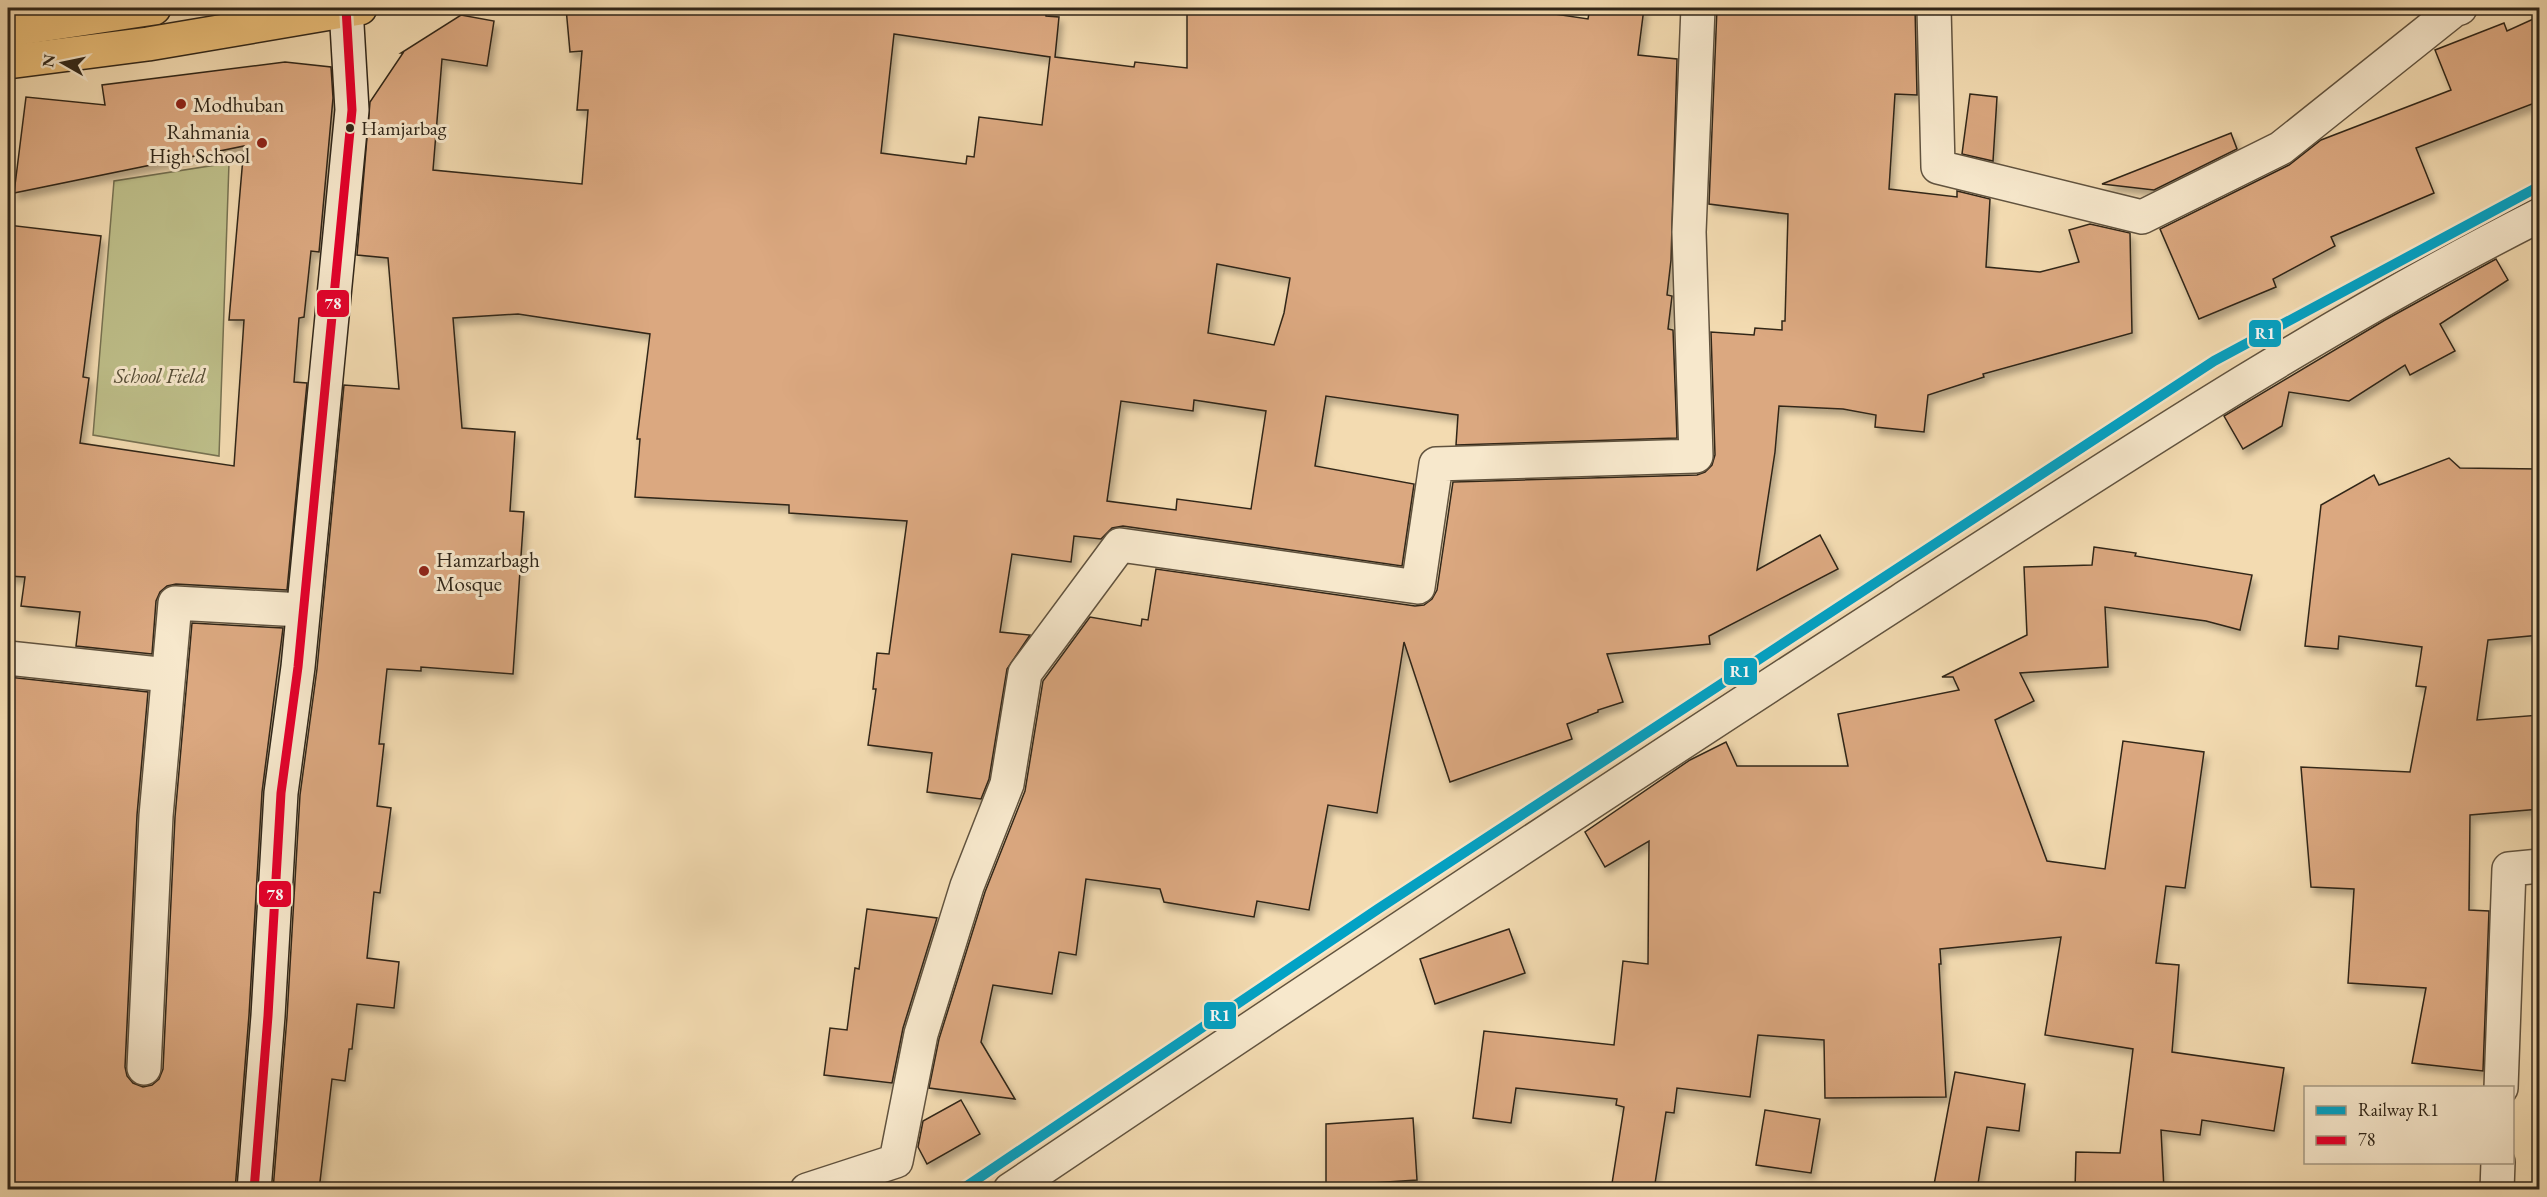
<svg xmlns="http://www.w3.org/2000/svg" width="2547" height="1197" font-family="'EB Garamond',serif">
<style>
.green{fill:#bebf8a;stroke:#777252;stroke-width:1.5}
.building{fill:#dba880;stroke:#302619;stroke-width:1.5;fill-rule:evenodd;filter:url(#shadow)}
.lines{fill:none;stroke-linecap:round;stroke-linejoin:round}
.street-casing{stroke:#61533f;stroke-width:36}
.secondary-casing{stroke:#302619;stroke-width:36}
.highway-casing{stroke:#302619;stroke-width:36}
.street{stroke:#f7e8cc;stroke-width:33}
.secondary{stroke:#f7e8cc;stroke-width:33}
.highway{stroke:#eabe78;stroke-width:33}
.bus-1-casing{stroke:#f7e8cc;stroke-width:14}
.bus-1{stroke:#e4002b;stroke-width:9}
.rail-1-casing{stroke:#f7e8cc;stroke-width:15}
.rail-1{stroke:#02a2c5;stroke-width:10}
.poi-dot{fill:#8f2418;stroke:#f7e8cc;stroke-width:2}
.bus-dot{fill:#302619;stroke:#f7e8cc;stroke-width:2}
.labels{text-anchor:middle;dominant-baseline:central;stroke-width:6;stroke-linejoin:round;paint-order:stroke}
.bus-label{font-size:20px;fill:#302619;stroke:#f7e8cc;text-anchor:start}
.poi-label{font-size:21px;fill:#302619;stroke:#f7e8cc;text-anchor:start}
.park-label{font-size:21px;font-style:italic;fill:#544c35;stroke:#f7e8cc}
.line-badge{stroke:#f7e8cc;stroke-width:2}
.badge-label{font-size:16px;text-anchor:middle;font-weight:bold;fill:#fff}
</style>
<defs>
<filter id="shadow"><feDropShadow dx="3.5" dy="6" stdDeviation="3" flood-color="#0004"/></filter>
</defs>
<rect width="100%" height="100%" fill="#f3dbb1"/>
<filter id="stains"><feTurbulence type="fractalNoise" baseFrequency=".00333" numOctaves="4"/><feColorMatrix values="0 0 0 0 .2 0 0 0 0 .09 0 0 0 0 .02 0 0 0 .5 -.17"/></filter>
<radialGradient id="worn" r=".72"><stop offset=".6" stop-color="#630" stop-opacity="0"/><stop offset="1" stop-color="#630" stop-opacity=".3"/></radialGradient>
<polygon class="green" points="229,163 219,456 93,435 114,181"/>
<g class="building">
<path d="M566,8h479l1,8 13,1 -4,40 79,10 1,-5 52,6v-60h327l74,11 2,-11h54l-6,47 39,4 -6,201 -4,35 5,1 -4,33 5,1 4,108 -221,7 2,-30 -132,-19 -11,70 99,18 -12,82 -279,-40 -11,2 -11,11 -27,-3 -3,26 -59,-8 -12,78 30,3 -23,34 -18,110 -8,20 -54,-7 5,-39 -64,-8 8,-56h-3l4,-36 12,1 18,-133 -118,-8v-8l-154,-8 5,-58h-3l13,-105 -132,-20 -65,4 9,110 53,4 -5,79 14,1 -11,162 -92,-7v4l-34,-2 -8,75h5l-7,62 14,2 -11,85 -6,-1 -7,66 32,4 -5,46 -37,-4 -5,45h-3l-4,32 -13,-2 -13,111h-46l14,-173 13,-222 17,-126 27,-284 55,4 -11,-131 -31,-3 13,-153 33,-49h-2l60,-38 33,6 -7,45 -45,-7 -9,111 149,14 6,-74h-11l5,-59 -12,1zM894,34l156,23 -8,68 -63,-8 -5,40 -7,-1 -1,8 -85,-11zM1217,264l73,14 -6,35 -10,32 -66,-12zM1194,400l72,11 -15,98 -74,-10 -1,11 -69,-9 14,-100 72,10z"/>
<polygon points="1717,8 1915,8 1917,95 1895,94 1889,189 1957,197 1957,191 1990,199 1986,267 2040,272 2079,262 2069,230 2090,224 2130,233 2132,333 1983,374 1984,377 1928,395 1924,432 1875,427 1876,415 1843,409 1779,406 1775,452 1757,570 1820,535 1838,569 1709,636 1710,644 1607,654 1623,702 1598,710 1598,712 1567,724 1572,739 1450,782 1404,642 1377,813 1328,805 1309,910 1257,901 1254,917 1164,902 1160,889 1086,879 1076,955 1059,952 1052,994 993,985 981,1042 1015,1099 929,1088 939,1039 985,892 1025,791 1043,681 1090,617 1141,626 1142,619 1148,620 1156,569 1415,606 1424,605 1432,599 1437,590 1453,482 1697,475 1705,472 1712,465 1715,455 1711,332 1754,335 1755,328 1782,330 1782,321 1785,321 1788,214 1709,204"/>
<polygon points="2540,16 2540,101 2416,148 2434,193 2331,237 2335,246 2273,279 2276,287 2199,319 2160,229 2289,165 2321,140 2451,90 2435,50 2504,23 2507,31"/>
<polygon points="285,62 331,67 333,98 319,252 311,251 304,317 299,318 294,382 307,383 287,590 176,584 167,586 160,592 156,601 152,654 76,646 80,612 21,606 25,577 8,576 8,225 101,236 83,377 89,378 80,443 234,466 244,320 229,320 244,146 14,193 26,97 105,105 102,85"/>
<polygon points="1970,94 1997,97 1993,161 1962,154"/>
<polygon points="2231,133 2237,149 2154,190 2102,184"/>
<polygon points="2496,259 2508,280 2440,324 2455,351 2410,375 2405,365 2349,401 2289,392 2282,426 2243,449 2224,416 2385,320"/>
<polygon points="2449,458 2460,468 2540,469 2540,635 2488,640 2477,720 2540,715 2540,809 2470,815 2469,910 2489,911 2483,1071 2412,1063 2426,988 2348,983 2354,889 2311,887 2301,767 2410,772 2426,687 2416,686 2422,647 2339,636 2338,649 2305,646 2321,505 2374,475 2379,485"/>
<polygon points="2094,547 2136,553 2135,556 2252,575 2240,630 2206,621 2105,607 2108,667 2020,673 2034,701 1995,720 2047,861 2105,869 2123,741 2204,752 2185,888 2166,886 2156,963 2179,965 2172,1052 2284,1068 2274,1131 2202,1120 2200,1135 2161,1130 2164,1190 2075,1190 2076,1152 2120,1153 2133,1049 2045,1035 2061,937 1940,949 1941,964 1939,964 1946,1097 1825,1098 1824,1040 1758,1035 1750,1097 1677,1088 1674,1113 1666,1112 1654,1190 1611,1190 1624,1107 1616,1105 1617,1099 1516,1088 1511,1123 1473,1118 1484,1031 1614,1045 1623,961 1648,964 1649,841 1605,867 1585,832 1690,760 1726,742 1737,766 1848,766 1838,714 1959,690 1953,677 1942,677 2027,635 2024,567 2092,565"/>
<polygon points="192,623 283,628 262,792 249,1015 235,1190 8,1190 8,950 11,919 8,918 8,762 13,710 8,709 8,677 148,692 137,815 125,1067 127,1076 133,1083 143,1087 152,1085 159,1079 163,1069 175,817"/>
<polygon points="867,909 937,918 903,1028 892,1083 824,1075 830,1028 847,1030 855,968 859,969"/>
<polygon points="1509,929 1525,973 1435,1004 1420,959"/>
<polygon points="1955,1072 2025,1084 2019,1131 1987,1127 1977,1190 1933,1190"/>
<polygon points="961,1100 980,1134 927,1164 918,1147 923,1121"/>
<polygon points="1765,1110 1820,1119 1811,1173 1756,1165"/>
<polygon points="1413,1118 1417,1180 1326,1186 1326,1124"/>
</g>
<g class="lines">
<defs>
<g id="street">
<polyline points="1934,8 1938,167 2142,217 2281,148 2454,10 2460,8"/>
<polyline points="8,658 168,675"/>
<polyline points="144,1068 156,816 175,603 302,610"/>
<polyline points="2501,1088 2509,869 2540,866"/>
<polyline points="807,1190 896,1161 921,1034 967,886 1007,784 1025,673 1120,545 1418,587 1436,464 1696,456 1689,232 1698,8"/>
<path d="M1010,1190c295,-199 591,-396 890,-589 209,-135 417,-273 640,-386"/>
<polyline points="2497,1190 2498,1162"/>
</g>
<polyline id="secondary" points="254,1190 268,1016 281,793 298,667 352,110 346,8"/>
<g id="highway">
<polyline points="8,30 154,8"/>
<polyline points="8,62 148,44 360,8"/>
</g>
</defs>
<use href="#street" class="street-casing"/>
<use href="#secondary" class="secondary-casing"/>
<use href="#highway" class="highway-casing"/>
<use href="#street" class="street"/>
<use href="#secondary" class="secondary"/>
<use href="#highway" class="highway"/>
<defs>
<polyline id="bus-1" points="254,1190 268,1016 281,793 298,667 352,110 346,8"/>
</defs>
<use href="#bus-1" class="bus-1-casing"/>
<use href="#bus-1" class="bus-1"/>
<defs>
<polyline id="rail-1" points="961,1190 1378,909 2214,361 2540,186"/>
</defs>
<use href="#rail-1" class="rail-1-casing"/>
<use href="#rail-1" class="rail-1"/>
</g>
<g class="poi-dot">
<circle cx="181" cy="104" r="6"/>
<circle cx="262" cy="143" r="6"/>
<circle cx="424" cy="571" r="6"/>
</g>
<circle class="bus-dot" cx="350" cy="128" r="5"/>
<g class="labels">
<g class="bus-label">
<text x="361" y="128">Hamjarbag</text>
</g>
<g class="poi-label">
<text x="193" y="104">Modhuban</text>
<text x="250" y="131" text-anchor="end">Rahmania<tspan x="250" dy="24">High School</tspan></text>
<text x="436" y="559">Hamzarbagh<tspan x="436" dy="24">Mosque</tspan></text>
</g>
<g class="park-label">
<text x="160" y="375">School Field</text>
</g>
</g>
<g class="line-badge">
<rect x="316" y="289" width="34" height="29" rx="6" fill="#e4002b"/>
<rect x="2248" y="319" width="34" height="29" rx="6" fill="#02a2c5"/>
<rect x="1723" y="657" width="35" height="29" rx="6" fill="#02a2c5"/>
<rect x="258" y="880" width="34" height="28" rx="6" fill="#e4002b"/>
<rect x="1203" y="1001" width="34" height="29" rx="6" fill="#02a2c5"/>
</g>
<g class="badge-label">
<text x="333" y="309">78</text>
<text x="2265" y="339">R1</text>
<text x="1740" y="677">R1</text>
<text x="275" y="900">78</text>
<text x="1220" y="1021">R1</text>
</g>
<rect width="2547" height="1197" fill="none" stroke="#f3dbb1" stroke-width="30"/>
<rect x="9" y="9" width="2529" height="1179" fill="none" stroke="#302619" stroke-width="3"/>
<rect x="15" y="15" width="2517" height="1167" fill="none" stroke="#302619" stroke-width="1.5"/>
<rect x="2304" y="1086" width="210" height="78" fill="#f7e8cc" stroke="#a79a84" stroke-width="1.5"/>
<rect x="2316" y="1106" width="30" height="9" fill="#02a2c5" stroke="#a79a84" stroke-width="1.5"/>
<text x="2358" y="1116" font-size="18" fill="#302619">Railway R1</text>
<rect x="2316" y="1136" width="30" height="9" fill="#e4002b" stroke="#a79a84" stroke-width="1.5"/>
<text x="2358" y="1146" font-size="18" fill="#302619">78</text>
<g transform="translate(63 63) rotate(279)" stroke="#f7e8cc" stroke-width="4.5" paint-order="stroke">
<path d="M0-4.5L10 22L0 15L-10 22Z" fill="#302619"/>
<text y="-9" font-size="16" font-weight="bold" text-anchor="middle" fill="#302619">N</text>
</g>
<rect width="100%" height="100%" filter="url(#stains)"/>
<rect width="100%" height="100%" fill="url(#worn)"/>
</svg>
